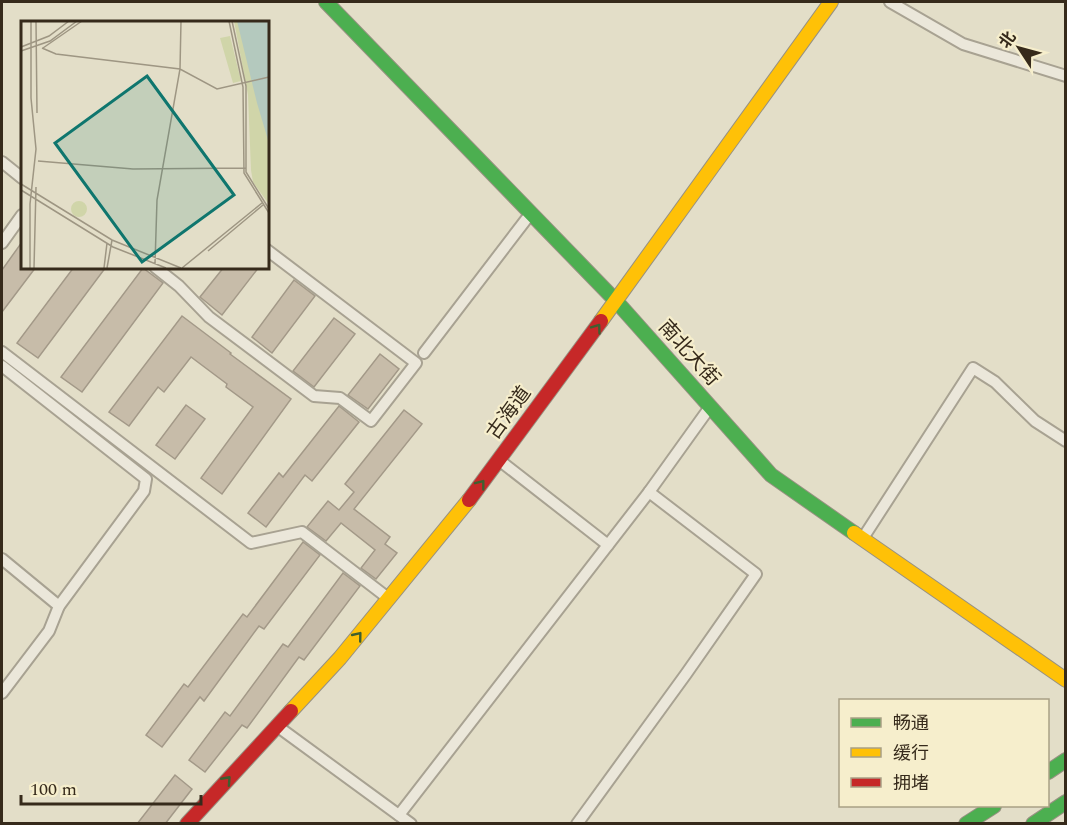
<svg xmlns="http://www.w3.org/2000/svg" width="1067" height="825" font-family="Spectral,'Noto Sans SC',serif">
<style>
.building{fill:#c7bca9;stroke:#a39988;stroke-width:1.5}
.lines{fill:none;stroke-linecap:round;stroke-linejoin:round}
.street-casing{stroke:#a8a292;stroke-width:14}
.fast-casing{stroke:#979182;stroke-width:16}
.slow-casing{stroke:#979182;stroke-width:16}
.jam-casing{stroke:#979182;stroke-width:16}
.street{stroke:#ebe7da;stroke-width:10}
.fast{stroke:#4caf50;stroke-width:14}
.slow{stroke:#ffc107;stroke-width:14}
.jam{stroke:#c62828;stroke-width:14}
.oneway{stroke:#3f5f30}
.labels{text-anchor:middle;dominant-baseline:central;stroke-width:4.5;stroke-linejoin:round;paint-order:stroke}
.street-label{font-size:20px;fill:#362a1b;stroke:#f6eecc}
.inset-road{fill:none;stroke:#9e9683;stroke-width:1.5}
.view{fill:#0f766e;fill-opacity:0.15;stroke:#0f766e;stroke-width:3}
.inset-edge{fill:none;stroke:#362a1b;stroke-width:3}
</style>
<rect width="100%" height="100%" fill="#e3dec8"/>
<g class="building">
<polygon points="22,242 22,267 36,267 2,312 2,270"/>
<polygon points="74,267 106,267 38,358 17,343"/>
<polygon points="224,267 259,267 222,315 200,297"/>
<polygon points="143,268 163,283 82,392 61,377"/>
<polygon points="294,280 315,296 272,353 252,337"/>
<polygon points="182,316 231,353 230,354 291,399 222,494 201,478 253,407 226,387 227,384 191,357 164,392 158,387 129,426 109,412"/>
<polygon points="334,318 355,334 314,387 293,371"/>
<polygon points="380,354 399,369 368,409 348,395"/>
<polygon points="186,405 205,419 175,459 156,445"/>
<polygon points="339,406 359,422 312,481 305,475 266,527 248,513 279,473 283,477"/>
<polygon points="404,410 422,424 354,509 390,537 385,544 397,553 376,579 361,568 375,550 341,523 326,541 307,527 328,501 339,510 354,492 345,484"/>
<polygon points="303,542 320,555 264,629 259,626 204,701 200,697 162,747 146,735 184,684 188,687 243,614 247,617"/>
<polygon points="343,573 360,586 304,660 299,657 247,728 242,725 205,772 189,760 225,712 230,716 283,644 288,647"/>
<polygon points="175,775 192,789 165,824 137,824"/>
</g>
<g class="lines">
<defs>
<g id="street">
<polyline points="890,2 963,44 1066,76"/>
<polyline points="2,162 22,178"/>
<polyline points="2,243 22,215"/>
<polyline points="155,267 179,286 209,317 314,396 340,398 371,421 416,363 267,250"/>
<polyline points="2,352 251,543 302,532 388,598"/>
<polyline points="424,353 531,213"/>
<polyline points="2,366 146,479 144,491 59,606 49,631 2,693"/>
<polyline points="499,460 608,545"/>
<polyline points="863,538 973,368 995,382 1035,421 1066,441"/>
<polyline points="2,559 59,606"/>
<polyline points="277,726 411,824"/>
<polyline points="399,815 649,492 710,407"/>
<polyline points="577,824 686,674 756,574 649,492"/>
</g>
<g id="fast">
<polyline points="326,2 616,301 771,475 854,533"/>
<polyline points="1048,772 1066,760"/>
<polyline points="966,824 994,806"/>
<polyline points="1033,824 1066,802"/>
</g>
<g id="slow">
<polyline points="601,321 831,2"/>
<polyline points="854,533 1066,680"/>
<polyline points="291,711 340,658 469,500"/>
</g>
<g id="jam">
<polyline points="469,500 601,321"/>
<polyline points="187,824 291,711"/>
</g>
</defs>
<use href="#street" class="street-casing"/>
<use href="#fast" class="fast-casing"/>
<use href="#slow" class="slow-casing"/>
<use href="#jam" class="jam-casing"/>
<use href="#street" class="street"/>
<use href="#fast" class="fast"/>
<use href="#slow" class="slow"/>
<use href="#jam" class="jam"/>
</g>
<defs><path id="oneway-chevron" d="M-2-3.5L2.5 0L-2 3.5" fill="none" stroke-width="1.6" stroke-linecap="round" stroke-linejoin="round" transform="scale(1.5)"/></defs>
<g class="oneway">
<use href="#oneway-chevron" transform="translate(597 328) rotate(-54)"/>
<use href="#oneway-chevron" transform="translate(481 484) rotate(-52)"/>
<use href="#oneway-chevron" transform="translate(358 636) rotate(-51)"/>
<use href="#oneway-chevron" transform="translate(227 780) rotate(-48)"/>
</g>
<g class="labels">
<g class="street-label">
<text transform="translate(689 353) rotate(48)">南北大街</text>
<text transform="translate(509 413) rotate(-54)">古海道</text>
</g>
</g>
<g transform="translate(21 21)">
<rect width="248" height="248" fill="#e3dec8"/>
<path d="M213,0h34v182l-15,-21 -2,-12 -3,-75zM209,15l11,45 -8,2 -13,-45zM50 188a8 8 0 1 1 16 0a8 8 0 1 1-16 0Z" fill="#d0d5a9"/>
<path d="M216,0h31v119l-11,-37z" fill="#b4c9be"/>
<path class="inset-road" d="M15,0l1,92M208,0l14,66 1,86 25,40M211,0l14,65v86l23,37M0,26l28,-11 20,-15M21,27l14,6 124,15 37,20 52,-12M22,27l39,-27M0,30l29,-10 27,-20M17,140l95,8 113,-1M0,163l91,56 69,28M0,169l92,57 53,21M187,230l55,-46M134,243l2,-64 23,-131 1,-48M9,247v-64l6,-55 -5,-51v-77M13,247l2,-81M83,247l3,-25M86,247l5,-28M161,247l80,-65"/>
<path class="view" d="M126,55l87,119 -92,67 -87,-119z"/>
<rect width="248" height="248" class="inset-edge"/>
</g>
<rect width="1067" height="825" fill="none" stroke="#362a1b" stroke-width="6"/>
<rect x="839" y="699" width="210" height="108" fill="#f6eecc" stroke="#a9a085" stroke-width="1.5"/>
<rect x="851" y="718" width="30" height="9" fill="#4caf50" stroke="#a9a085" stroke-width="1.5"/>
<text x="893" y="729" font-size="18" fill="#362a1b">畅通</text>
<rect x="851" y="748" width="30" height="9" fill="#ffc107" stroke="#a9a085" stroke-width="1.5"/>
<text x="893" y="759" font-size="18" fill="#362a1b">缓行</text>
<rect x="851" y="778" width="30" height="9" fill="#c62828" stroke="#a9a085" stroke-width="1.5"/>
<text x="893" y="789" font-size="18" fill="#362a1b">拥堵</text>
<g transform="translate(1019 48) rotate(306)" stroke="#f6eecc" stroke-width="4.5" paint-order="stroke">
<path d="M0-4.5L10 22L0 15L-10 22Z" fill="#362a1b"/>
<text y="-9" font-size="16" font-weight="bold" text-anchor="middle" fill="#362a1b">北</text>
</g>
<path d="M21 795v9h180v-9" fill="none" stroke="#362a1b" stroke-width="3"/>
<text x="30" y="795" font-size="18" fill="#362a1b" stroke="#f6eecc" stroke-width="4.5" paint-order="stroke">100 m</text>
</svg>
